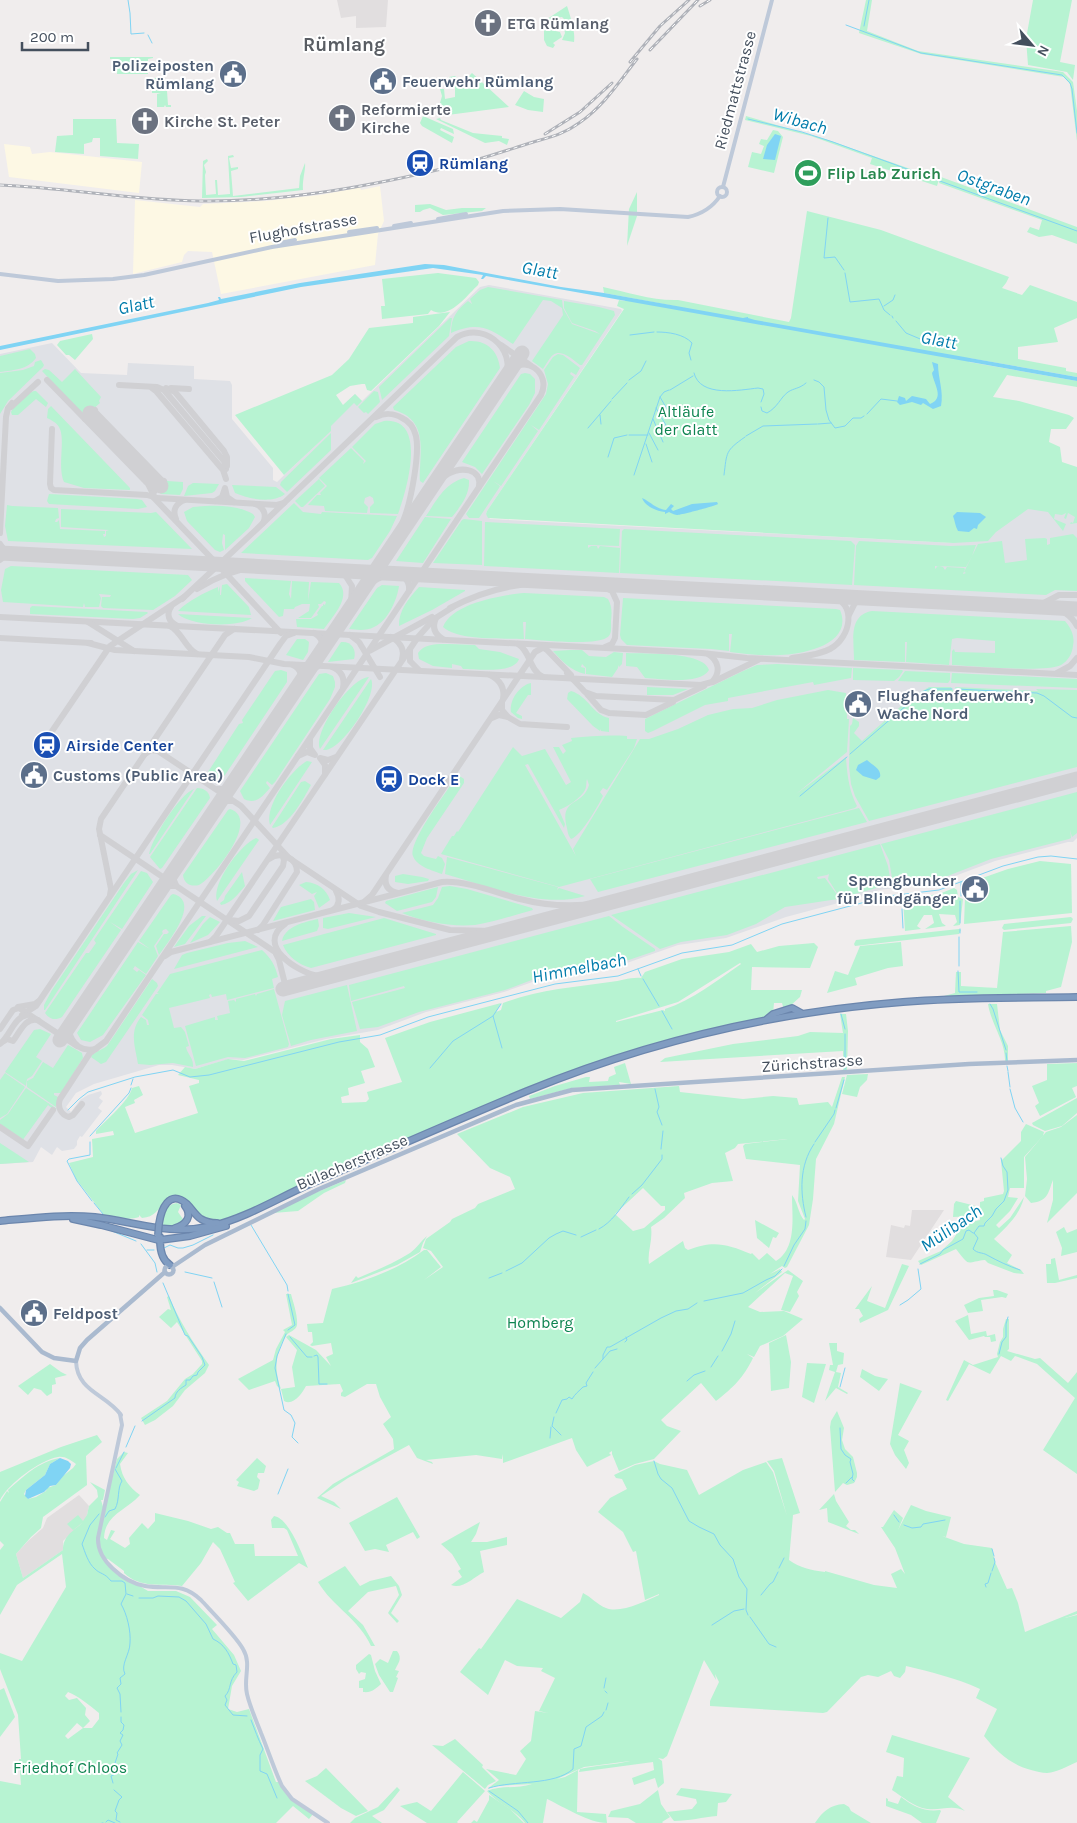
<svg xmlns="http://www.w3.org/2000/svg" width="1077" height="1823" font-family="Karla,sans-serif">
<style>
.commercial{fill:#fdf8e4}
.education{fill:#e1dedf}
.airport{fill:#dfe1e6}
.green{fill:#b7f3d2;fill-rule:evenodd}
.water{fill:#80d4f4}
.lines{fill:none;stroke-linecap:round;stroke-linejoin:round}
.stream{stroke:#80d4f4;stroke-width:1}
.taxiway{stroke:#d0d0d3;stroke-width:6}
.runway{stroke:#d0d0d3;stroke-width:15}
.highway-casing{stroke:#6b86ad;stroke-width:8}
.secondary{stroke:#bec9d9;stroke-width:4}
.primary{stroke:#aabacf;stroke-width:4.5}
.highway{stroke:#809cc1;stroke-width:5.5}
.rail-casing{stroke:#afb2b9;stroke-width:3}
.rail{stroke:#fff;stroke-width:1;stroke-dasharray:4;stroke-linecap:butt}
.highway-bridge-casing{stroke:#6b86ad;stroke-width:8;stroke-linecap:butt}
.highway-bridge{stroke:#809cc1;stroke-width:5.5}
.labels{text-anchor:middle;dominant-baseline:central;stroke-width:4;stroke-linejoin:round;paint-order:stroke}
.worship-label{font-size:16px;font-weight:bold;fill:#5b616d;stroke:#fff;text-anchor:start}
.service-label{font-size:16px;font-weight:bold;fill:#4e5e75;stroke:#fff;text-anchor:start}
.street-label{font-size:16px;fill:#444f5d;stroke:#fff}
.transit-label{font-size:16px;font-weight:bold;fill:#164399;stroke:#fff;text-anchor:start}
.leisure-label{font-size:16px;font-weight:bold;fill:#27864d;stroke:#fff;text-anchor:start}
.park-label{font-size:16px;fill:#0e8451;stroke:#fff}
.water-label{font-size:18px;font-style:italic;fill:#017cab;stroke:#fff}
.quarter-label{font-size:19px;font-weight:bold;fill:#595d63;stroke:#fff}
</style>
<rect width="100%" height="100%" fill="#f0eded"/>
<g class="commercial">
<polygon points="4,144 30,147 32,154 50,152 142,162 139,193 9,177"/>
<polygon points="380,186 384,221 378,234 375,265 221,294 212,252 188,251 184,255 182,262 133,274 135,200 200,207 203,204 265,201 320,195 352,189 360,187 361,190"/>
</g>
<g class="education">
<polygon points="337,0 388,0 386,27 356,28 356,16 341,18"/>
<polygon points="912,1210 944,1210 911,1260 886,1257 891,1225 904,1228 905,1225 910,1226"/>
<polygon points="79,1495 89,1506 86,1519 63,1541 63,1550 23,1578 16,1554 28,1541 43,1528 47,1518"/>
</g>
<polygon class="airport" points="489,285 621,309 622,311 487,511 486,514 490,519 953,543 1001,505 1077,514 1077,838 1073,842 1068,842 995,861 936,883 879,890 857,898 786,917 726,938 678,945 624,964 544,978 504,992 426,1012 378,1030 326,1039 243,1060 229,1059 195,1069 172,1065 159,1065 94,1084 76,1093 66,1107 71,1112 80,1100 88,1095 101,1091 102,1094 99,1098 103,1101 98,1108 102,1111 82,1137 80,1136 77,1141 77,1145 74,1149 62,1151 57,1147 52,1155 41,1147 33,1162 0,1164 0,354 52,343 81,373 127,375 128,363 194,366 194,379 230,381 232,385 232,419 273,468 273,480 277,482 324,437 324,423 355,394 362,401 480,287"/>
<g class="green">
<polygon points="866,0 872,0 867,31 918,51 1063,72 1073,82 1077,111 1077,141 1070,84 1064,77 921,54 859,33"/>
<polygon points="1033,0 1072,0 1060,62 1075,65 1073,80 1067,72 1028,65 1026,39"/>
<path d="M567,6c3,9 9,28 7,36l-12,-2 3,-7 -1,-4 4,-6 -6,-6 -6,1 -7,9 2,3 9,2 2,5 -9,6 2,2 -2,3 -6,-2 -3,-6v-15l-3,-2z"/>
<polygon points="110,57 153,57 153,58 148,59 148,74 117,74 118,59 110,59"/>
<polygon points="472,73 509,107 440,116 437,103 440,103 442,96 440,89 444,89 445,99 455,97 455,88 450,87 449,77 455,76 462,83"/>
<polygon points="152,78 160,78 160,91 167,91 168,105 171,105 171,107 166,107 165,105 164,107 157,107 157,94 161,93 152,93"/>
<polygon points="524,91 534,97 544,99 543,112 528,110 515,105"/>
<polygon points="423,116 453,129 454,134 441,128 440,130 454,137 452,143 422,126 420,123"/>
<polygon points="746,116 825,139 939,179 937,186 870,164 872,158 811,136 745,120"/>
<polygon points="440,118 441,120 473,133 502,136 502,138 509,139 507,145 499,141 485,143 436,119"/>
<polygon points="73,119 116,119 117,143 139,144 138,159 100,156 100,138 93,138 92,142 84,144 84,154 55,152 57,136 73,135"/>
<polygon points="773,130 778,131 783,137 774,173 748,167 752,152 761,154 764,146 759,144 761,139 767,140"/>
<path d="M233,155l1,2 -5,1 2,10 7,-1v2l-7,2 2,25 66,-8 1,-12 5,-13c1,5 -3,18 -2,27l-62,7 -39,1 1,-37 4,-2 1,2 -4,4 2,7 -1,3 1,20 10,-1 -1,-14h2l1,15 12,-1 -2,-38z"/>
<polygon points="941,177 1077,227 1077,244 1052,235 1039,237 1027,232 1030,227 1039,230 1042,220 939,183"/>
<polygon points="637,192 637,216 627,246 629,209"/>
<polygon points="430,204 446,210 462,208 486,208 482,211 443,215 430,208 423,210 420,212 415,212 415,205"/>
<path d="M807,211l74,19 128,47 -3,6 -4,5 20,7 8,-10 47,17v16l-23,10 4,14 -40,5v12l48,9v3l11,2v4l-108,-19v4l108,19v6l-70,-12 -14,22 26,4 50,14 5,3 -8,11h-15l-2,13 11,5 2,15 15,5v56l-7,1 1,-2 2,1 2,-6 -7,-4 -2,6 -2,-1 2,-5 -4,2 -7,-1 -1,5 12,5 -3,7 -15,-19 -20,-3 -32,23 -8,9 -35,2 -465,-25 -2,-4 1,-3 137,-202 -7,-3 2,-6 6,1 1,-2 54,8 -76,-14 -1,-6c24,5 50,14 75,13l111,22 2,-4z"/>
<path d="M438,273l38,5 3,4 -1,3c-11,10 -29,36 -47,25l-3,4 -46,5 -1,-13h4l-3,-27z"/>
<path d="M488,287l74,13 1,8 9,16 28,10 -5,-3 -23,-8 -8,-15v-7l35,6 15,4 1,4 -33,50h-2c-6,-4 -18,-17 -27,-10 -4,3 -7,10 -10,14l-11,-8 31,-46 -1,-7 -11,-7 -8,-1 -30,44c-24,-16 -34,-23 -62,-11 0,-16 6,-23 17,-32l4,3 -2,-5 10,-9z"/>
<polygon points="450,312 439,326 371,391 367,390 365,384 362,384 350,386 336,395 343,405 355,394 362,401 357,406 354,403 331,426 331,431 284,475 235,415 332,375 349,359 369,328 413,323 413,317"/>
<polygon points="450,318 452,318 449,336 382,400 379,387"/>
<polygon points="92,334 93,339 75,360 69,355 66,355 57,345 60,341"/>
<path d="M469,341c18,-1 29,10 31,27l-77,115 -3,-2c-1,-27 10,-61 -26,-71l-1,-3 63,-60z"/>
<path d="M30,349l5,5 1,4c-9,12 -22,12 -36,14v-16z"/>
<polygon points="558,354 563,355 580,368 576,375 571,372 570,374 574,377 539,430 531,425 538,431 501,486 493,481 500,486 499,488 479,518 469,518 466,514 546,394 548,384 544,370 553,357"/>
<polygon points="41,360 44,365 43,367 8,401 0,414 0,373 23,370 34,366 35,362"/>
<polygon points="45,369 49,370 62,382 75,369 101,397 99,401 100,403 85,416 42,371"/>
<polygon points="525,373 530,374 535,379 535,393 529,405 482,474 475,467 462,462 521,374"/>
<path d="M34,391h2l12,12 -2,4 -10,-8 -18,16h-6l-1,-3c4,-8 14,-18 23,-21z"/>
<polygon points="374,391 378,392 380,402 368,414 366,412 364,413 358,407"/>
<path d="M51,406l79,82v2l-46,-2 -20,-6c-7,-16 2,-43 -5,-55 -3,-5 -8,-7 -12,-9l1,-9z"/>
<polygon points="96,412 163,481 161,483 154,477 152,479 158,486 156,488 89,418 91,416 97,422 99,420 93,413"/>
<path d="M384,421c45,-4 22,71 14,93l-28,-1v-6l4,-4 -1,-5 -3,-2 -5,2 -1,5 4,4 -1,6 -42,-2 -1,-5 -16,-1 9,-10h4l-1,-2 7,-7 -8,-8 32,-30 13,13 -1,3 3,-3 -14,-14 23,-23z"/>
<polygon points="331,433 331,450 287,492 280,485 281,482"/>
<path d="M464,478l5,2c1,15 -9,27 -17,37l-26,-1c11,-16 18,-32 38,-38z"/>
<polygon points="319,479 325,486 303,507 301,507 295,501"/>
<polygon points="167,481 183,482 183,489 180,495 161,494 158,491"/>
<polygon points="193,483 195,483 219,484 215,491 212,493 184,496 188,486"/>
<path d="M232,485l44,2 9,7c-13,10 -36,5 -50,-1z"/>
<polygon points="49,494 137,499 142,500 147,507 138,509 49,504 47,501"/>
<polygon points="294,503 303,512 321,514 322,512 397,516 390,531 372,558 368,560 241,553"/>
<polygon points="7,505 12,506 58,508 59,518 56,519 55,522 57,522 59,520 60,529 105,531 105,534 103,534 104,537 106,536 106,531 109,530 61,527 61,509 151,513 156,512 192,549 8,541 5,526"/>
<path d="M205,506c16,-1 34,0 48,8l2,3 -6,11 -24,22v-15l-2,-1 -1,9 2,7 -4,2 -5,-2 -28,-29 -3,-9 9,-5z"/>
<polygon points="425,517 451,519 423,563 396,561"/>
<polygon points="464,519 482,521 482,565 433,563 462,520"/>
<polygon points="485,522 620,529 619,546 588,545 588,548 591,546 597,546 598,549 600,546 620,548 619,573 484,566"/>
<polygon points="624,529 851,541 855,545 852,585 620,573 622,531"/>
<polygon points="1073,534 1077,538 1077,591 1055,590 1046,595 854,585 856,546 859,541 951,546 976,545 972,556 966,567 935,566 935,569 938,566 943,567 945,570 947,567 964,568 965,569 963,574 966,573 964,572 978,544 1002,541 1005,563 1027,560 1025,539 1045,538 1047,539 1047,545 1050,544 1050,538"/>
<polygon points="11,566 188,575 192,580 175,596 153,610 103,608 101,606 102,597 110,597 111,595 99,594 101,598 99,607 85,607 84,603 83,607 3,602 1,590 5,569"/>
<path d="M245,578l46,3 -2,13 2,5 1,-18 17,1 -1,19 3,-19 28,1c13,14 -7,34 -15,46l-27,-2 -1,-8h15l7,-4 -1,-2 5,-7h1v-2l2,1 1,-3 -2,-1 -3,3h-3l1,3 -8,11h-13l11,-7 1,-7h-8l-7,3 -1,2h-10l-1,7 -4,1 -34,-36z"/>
<path d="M227,584l22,23 2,8 -73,-4c11,-11 26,-18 40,-24v5l2,-6v9h1l1,-10z"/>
<path d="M382,585l17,1c-2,14 -11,35 -25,41 -7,4 -17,3 -25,2l28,-41z"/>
<path d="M419,587l46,3v1l-33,19 -33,16c-1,-15 10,-28 20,-39z"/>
<path d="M524,593l80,4 4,2c4,7 4,14 3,22 0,5 1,11 -2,15 -10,11 -69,4 -84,3l1,-17h-3l1,17c-21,-1 -66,2 -81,-12 9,-24 59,-32 81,-34z"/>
<path d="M623,598l213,11 4,1c14,34 -36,44 -60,45 -16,1 -34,-1 -50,-3l2,-18h-3v17l-18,-2 -84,-4 -6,-6 -1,-4z"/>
<polygon points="32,606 147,612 148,613 140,618 133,619 30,614 30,608"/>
<path d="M872,611l193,10c6,7 10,15 8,25 -1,8 -5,15 -12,19 -16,8 -87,1 -109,0v-14l2,-2 1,3 40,1v-12l-38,-3 -5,1 -3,26 -43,-3 1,-20h-2v20l-51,-2c0,-19 -6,-45 18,-49z"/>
<path d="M178,614l73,4h1c-15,10 -61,8 -74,-4z"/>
<polygon points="297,639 305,639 309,642 308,652 303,660 286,655"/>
<path d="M341,642c10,-1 16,7 13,17l-26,3z"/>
<path d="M449,644l26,1 4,4 21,3 19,7c-5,15 -42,10 -56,10l-2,-3 -9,-2v4l-19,-2 -14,-7 -1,-6c7,-10 20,-9 31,-9z"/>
<path d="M570,650h12l7,6 17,1 8,-5 9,1 -1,11 -3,3 -1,-2v3l-6,9 -26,-3v-6l-4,-4 -1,3 4,1v6c-14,-3 -23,-13 -32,-23z"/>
<path d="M626,653c17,1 78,-2 83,17 -9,15 -47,9 -64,8l-8,-11 -11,-1z"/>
<polygon points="777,664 852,668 851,678 814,685 813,682 728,698 728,701 705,705 653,731 648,733 645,731 645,719 743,671 757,665"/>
<polygon points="853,668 902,670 903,671 899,677 894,681 853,680"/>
<polygon points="281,670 287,672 287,682 221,781 214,781 208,772 239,724 243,723 242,720 275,671"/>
<polygon points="905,671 950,673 950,680 948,683 898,681"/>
<path d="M326,673l7,3 2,6v5l-5,12 -55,83 -3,3 -5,-4 -1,2 4,5c-7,8 -14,17 -26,11l-4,-8 79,-117z"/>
<polygon points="952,673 1077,679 1077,688 951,683"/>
<path d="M369,677l-49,72c-8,-16 31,-72 49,-72z"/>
<path d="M371,679c8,16 -31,74 -48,71z"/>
<path d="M531,683v12h-3l-12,18 6,3v3l-4,-1 -7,-6c-2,-12 9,-27 20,-29z"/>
<polygon points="647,687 688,689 673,695 647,695"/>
<polygon points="929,687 951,687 954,692 957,692 955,687 1038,691 1036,689 1077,690 1077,767 869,821 855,796 851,784 849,766 850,726 852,724 853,718 859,722 859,726 854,733 862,741 908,700"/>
<path d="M828,690l18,3 1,26h2l-2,33 -51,42 50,-37c1,17 3,34 11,49l-2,2 -296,79 -118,-33 11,-18h2l3,-5 1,1 55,-85 9,9 23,-7 21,36 5,-3 -18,-35h6l4,7 3,-3 -4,-6 10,-4 -1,-3c20,-2 37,-3 56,-2v3h10l-3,9 -27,42 -4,-2 -3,4 3,4c-5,10 -22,40 -32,43 -4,-5 -3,-8 -5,-15 -5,-26 17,-18 23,-39l-2,-6c-1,2 0,7 -2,11 -4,8 -18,17 -26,20l6,14 -1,4 -36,-64 -3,1 51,91 -3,-7 67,-110h9l29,-10 30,-14 25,-6 19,-1 25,-8z"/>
<path d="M571,691c17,5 22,24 38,27v14l-8,-1v-2l-1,2 -7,-5 -26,-27 1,-6z"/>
<path d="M307,761l5,1 -42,63c-6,-19 21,-55 37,-64z"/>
<path d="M458,775l6,4v4l-37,55 -6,15 3,3 12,3 2,-3 4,2 3,6 -3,10c-9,-3 -26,-8 -29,-18 -5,-14 36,-68 45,-81z"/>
<path d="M305,781l6,4c-7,13 -22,41 -38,43l-1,-1 29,-45z"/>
<path d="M197,788c6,0 12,3 13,10l-48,70 -2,1 -10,-12z"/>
<path d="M194,789l-44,65h-1c3,-16 30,-59 45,-65z"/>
<polygon points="1077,792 1077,833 1072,837 1070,830 1071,838 1069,839 991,859 940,879 930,881 893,884 889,860 881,844"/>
<polygon points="859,808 867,822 598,892 590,879"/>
<path d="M230,809c31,10 -16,68 -31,76 -8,2 -15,-1 -16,-10l45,-65z"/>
<path d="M256,838l2,1 1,1 -42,61c-6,-17 23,-56 39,-63z"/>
<polygon points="880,844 888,866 891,884 840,898 828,879 829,874 827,875 817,877 818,879 825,878 838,896 838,899 785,907 756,924 727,935 681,942 660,949 611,915"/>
<path d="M447,857l111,30 -1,3 2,-2 26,8c-43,13 -98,-10 -140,-22z"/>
<polygon points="1040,861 1071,864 1072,913 964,924 965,898 968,883 1008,869"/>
<polygon points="138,870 45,1010 44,1010 44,1005 52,990 124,883 131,874"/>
<path d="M141,871l6,2 6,9 -31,47 -12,-7 11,8 -59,87c-7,4 -13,2 -17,-4l41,-60h3l7,-10 -2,-3z"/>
<path d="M242,872l3,14c-7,8 -13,17 -24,19l-1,-2 4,-3 1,-4z"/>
<polygon points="403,874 422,877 429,879 428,881 408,884 395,882 395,876"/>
<path d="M306,882c12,1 20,7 24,18l-11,8 -5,-12 3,-4 -5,2 -13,-9z"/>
<path d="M450,886l17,3 65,19 1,2c-19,5 -38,12 -58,15 -24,2 -51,-3 -73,-12l31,-8 5,-7 4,-11z"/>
<polygon points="438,887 436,897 432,902 397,911 385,903 386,901"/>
<polygon points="954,888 957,890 958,897 963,899 960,925 953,926 957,922 955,915 939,914 942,923 946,926 925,929 934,923 932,915 924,915 917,926 921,929 905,931 903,899 939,894"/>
<path d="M173,894c29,7 -6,49 -14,61l-3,-9 8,-12h3l2,-2 -3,-3 -3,1 -1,2 1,1 -9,13 4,10 -12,18 -11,-8 -2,3 4,3 2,-2 7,5 -43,60 -13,7 -9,-2 -4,-7 61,-91 12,7 -11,-8 32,-46z"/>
<polygon points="311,899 314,902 315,910 273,921 281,907"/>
<polygon points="349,913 376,917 328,929 323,928 323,918"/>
<polygon points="202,916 206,916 185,944 174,947 189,926"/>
<polygon points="609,916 623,927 655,949 655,951 617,964 545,975 505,990 419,1012 378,1027 360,1029 352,1002 405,988 404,986 351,1001 349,985"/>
<polygon points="210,917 220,922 208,935 190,943 203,924"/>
<polygon points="1071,917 1073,919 1071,923 1004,930 1002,928 1004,924"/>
<path d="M384,918l52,16v1l-125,33c-12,-3 -24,-12 -28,-23z"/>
<path d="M318,919l1,7 -2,5 -35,10c3,-15 23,-19 36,-22z"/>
<polygon points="1071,926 1072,942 1061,987 1046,991 1046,993 944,996 955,993 956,972 961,972 961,986 997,988 1003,932"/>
<polygon points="959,929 961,930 959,934 855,946 854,944 856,940"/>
<polygon points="245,941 258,947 174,969 182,955 187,953 228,943"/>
<polygon points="901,942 903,966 888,968 855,978 857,985 827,993 835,971 848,975 860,946"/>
<path d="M814,943l4,4 -8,21 -58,-1 -1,23h51l-2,7 -10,9 5,7 -10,1 -3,-11h-8l-1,10 -5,3 -83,20 -165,54 -173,76 -32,12 -4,3 -72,33 -23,8 -10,-2 -20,-19h-20c-9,9 -11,16 -24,17l-3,-3v2c-11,4 -24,0 -35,-2l-28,-36 -7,-16 24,-6 -1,-18 22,-4 -1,-4 -17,3v-3c10,-11 33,-30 36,-43l7,-2 4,9 -9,5 1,3 -10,4 10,26 63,-20 -9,-27 10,-3v-3l-21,-5 7,-8 10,2 33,-10 16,2 87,-22 29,-4v7l8,7 7,18 -14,4 4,12 -17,5 1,7 -8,2 1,6 24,-1 3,-3 -2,-7 35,-10 -17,-44 45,-16 71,-19 -5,9 5,-2 2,-7c34,-13 71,-16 107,-21 11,-1 21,-5 31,-4l4,-6 37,-13 47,-7 22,-8 6,8 22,-6zM740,963l1,1c-25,17 -48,36 -76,45v2l-2,-1 -47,12v-1l62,-19z"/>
<path d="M262,950c9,8 13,15 16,27l-6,2 2,9 -47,12 -1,-6 -14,3 -1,-3 -2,1 1,3 -41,10 5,20 7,-1 4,5 4,14 -3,1c1,7 8,11 7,20l-20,-4 -23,2 -12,-1c-3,-18 -9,-32 3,-47l5,3 1,5h2l-1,-5 -6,-5 14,-21h3l-2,-1 13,-19z"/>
<path d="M152,979l5,4 1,3 -52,76 -5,2 -10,-7c2,-5 11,-7 16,-11z"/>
<polygon points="347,985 357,1031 311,1040 291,1046 282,1015 285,1001"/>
<polygon points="274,989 289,1044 288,1047 245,1058 228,1057 196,1066 185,1026 215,1017 215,1020 218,1020 217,1016 230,1013 228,1001 234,1000 236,1002 236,999 255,994 256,996 257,994"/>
<path d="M988,1004h9l3,26 8,16v15l-3,1c1,-20 -14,-38 -17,-58z"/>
<polygon points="840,1014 846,1014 848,1031 847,1073 843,1072 843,1051 660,1062 665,1058 733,1044 798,1036 810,1032 843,1033"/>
<polygon points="40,1029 51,1034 36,1057 42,1061 32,1076 27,1079 26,1086 5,1072 34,1030"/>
<polygon points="68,1045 82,1053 83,1058 61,1093 54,1093 54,1095 58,1097 56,1107 27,1087 27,1081 33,1078 43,1062 53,1068"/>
<polygon points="625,1063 631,1084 619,1082 620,1085 572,1088 530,1099 529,1096 555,1086 586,1077 590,1077 589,1082 608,1081 609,1077 616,1074 614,1067"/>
<polygon points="1077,1063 1077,1086 1072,1088 1076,1097 1040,1116 1035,1106 1039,1103 1032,1086 1047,1080 1047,1064"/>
<polygon points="5,1073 25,1087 7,1114 0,1118 0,1080"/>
<polygon points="868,1074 867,1080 860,1087 857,1097 842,1094 847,1075"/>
<path d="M842,1077h3l-11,47 -18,35 -3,40 -4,26 -22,42 -2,1 -3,-2 -12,8 10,-5 2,3 -27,21 33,-23 15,11 -6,11 2,4 -9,16 -9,-2 12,-34 -8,-3 -37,34 12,5 24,-1 19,8 -20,17 -23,10 -6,11 -7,-3 6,4c-10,20 -19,29 -37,43l-15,-18 -40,37 6,6 14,5 -27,28 -19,5 -16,7 -7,-17v-3l-3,2 2,2 -24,12 -11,-17 -4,-12 -69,25v-9l-1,5 -26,-4 -50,5 6,2 1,2 -16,-6 -8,-13 -61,33 -27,18 13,6 7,7 -24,-11 16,-14 61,-35 -1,-10 -10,-15 8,-7 -11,-20 -4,-13h-9l-22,13 -4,-1v-3l2,-2 -3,-7 -34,2c-4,8 -13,20 -22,15l-3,-12 -4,-3 -2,-5 -26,9 -11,-11 35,-19 3,-11 9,-17 -2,-2 9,-5 -6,-31h5c2,8 7,22 6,31 -1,6 -8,6 -11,11 -11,17 -12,35 -5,53l14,-2 -3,-20 5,-17 -11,-13 3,-2 27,15 15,16 -5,-9 7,-3 -2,-11 -19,3 -2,-1 3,-3 -1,-10h-4l-1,-8 16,-1 9,-34c31,-7 66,-19 92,-39h3l14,17 -17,13 19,-13 -12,-16 -8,-3 3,-9 24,-17 2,-3 23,-11 3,-4 37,-15 -5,-12 -20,-9 -33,-34 66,-27 60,-14 96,-7 1,6 63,7 30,-3 24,2 2,7 29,-3 4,5zM788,1139l-43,5 -2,2 3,13 54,6 -2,36 7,18 -1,1c-6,-7 -6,-17 -12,-25 0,22 5,53 -16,66l-9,-8 -8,7 -7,-7 -1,1c-24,-10 -38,-14 -63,-4l-3,-2 -2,-7 -34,23c-2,-12 4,-23 2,-37l13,-9 21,-20 -1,-5 28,-10 21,-2 -8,-28 10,-5 3,-4zM643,1188l18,18h4v4l-21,18 -11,3 -18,-17z"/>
<polygon points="26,1088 57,1109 54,1110 48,1105 22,1141 0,1126 0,1120 8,1114"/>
<polygon points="1077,1098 1077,1113 1062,1126 1045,1131 1033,1125 1032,1123"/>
<path d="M1077,1115v78l-30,30 6,-23v-20c-5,12 -4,21 -22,23l-6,-7 2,-17 -2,-22 21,-25 15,-5z"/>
<path d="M1026,1124l18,8 -1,4 -19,21v31h-14l-2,9 10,1 -8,13 -14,14 3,3 11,-10 14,-21c-4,18 -17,29 -30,42l18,16 -5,8 14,7 3,4 -10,-1 -26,-10 -3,-3c-20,2 -14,8 -29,-11l-35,16 -3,-4 23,-10 11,-10 11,-17 17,-4v-18l4,-1v-3l19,-4 1,-3 -3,-30 20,-20v-9z"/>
<polygon points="0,1143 29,1162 0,1164"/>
<polygon points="346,1180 345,1183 324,1193 298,1211 273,1213 303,1198"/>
<polygon points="956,1201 976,1206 975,1216 953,1217 954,1204"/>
<path d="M177,1203l4,2 -3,7 7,10 -12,5 -10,-1c1,-11 1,-21 14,-23z"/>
<polygon points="755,1220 779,1233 776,1238 773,1237 769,1248 757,1238"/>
<polygon points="1064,1227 1067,1233 1077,1229 1077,1252 1061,1256 1062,1248 1056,1232"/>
<path d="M427,1236l-4,7 -3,9 -23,13 -46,18 5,-7 2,2c17,-7 36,-15 52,-25 7,-5 11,-12 17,-17z"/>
<polygon points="1055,1258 1059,1280 1077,1275 1077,1278 1055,1283 1047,1283 1046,1264 1051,1264 1051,1259"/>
<polygon points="902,1264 909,1266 888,1310 860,1323 859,1319 863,1316 859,1309 855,1309 872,1286 867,1301 885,1308"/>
<polygon points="993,1290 997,1290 1008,1294 1006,1298 1002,1297 981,1300 983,1311 968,1313 964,1305 979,1298 994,1296"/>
<path d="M169,1296c10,25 24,46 40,69l-4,8 -20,17 -12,16 -18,14 -10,5 -4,-7 26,-17 18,-22 8,-5 9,-10v-3l-25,-39 -6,6 -12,-11 9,-8 3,1 -4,-13z"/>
<polygon points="968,1315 971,1334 986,1331 987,1336 995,1334 996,1341 991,1342 990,1337 985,1337 984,1336 969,1340 955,1321"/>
<polygon points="1006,1319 1009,1319 1009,1349 1007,1351 1035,1359 1040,1358 1068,1383 1077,1372 1077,1474 1043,1450 1075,1398 1037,1364 1015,1356 1011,1361 1001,1356 990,1374 969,1364 948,1401 946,1400 964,1360 973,1365 998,1357 997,1354 1000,1342 1003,1337 1003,1329"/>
<polygon points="786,1335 791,1362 789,1388 771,1391 769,1343"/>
<polygon points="829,1343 837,1343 837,1351 844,1353 843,1364 838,1365 836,1372 841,1373 838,1387 848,1393 847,1394 836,1388 825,1401 835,1372 829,1370 830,1365 833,1365"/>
<polygon points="807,1363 826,1364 814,1403 802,1397"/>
<polygon points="50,1364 61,1372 67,1375 55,1378 56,1384 52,1385 52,1393 47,1396 41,1390 34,1388 28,1395 18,1386"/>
<polygon points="862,1369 875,1376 888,1379 879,1391 860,1377"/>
<polygon points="900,1383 922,1391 898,1435 909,1441 904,1450 909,1463 906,1469 895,1455 890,1444"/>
<polygon points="837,1411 844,1428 842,1440 845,1449 853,1457 857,1473 857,1477 854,1483 847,1485 843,1483 835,1492 830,1427 831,1421"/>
<path d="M97,1435l5,7 -16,14 1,29 -44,32 -2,11 -10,9 -15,17 7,24 40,-28c0,-15 11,-19 20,-28l-10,8 -6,-6 11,-9 5,6 4,-6 2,-9 9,-9 -1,-7 -7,-8 15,8 -2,10h-2l3,10 13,-51 7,-7 4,1 -8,11c2,14 9,23 20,31 -14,16 -35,19 -36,43l3,2 4,-10 4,1 -5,8 15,9 5,-4 -1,-6 13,-15 6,6 7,-8v-8l33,8 23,8 7,-2 9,6h3l5,11h19l1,12h43l-11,-26 -3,-2h-12l-1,-8 3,-4c15,2 28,38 34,52l-9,-5 -51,38 -15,-18 2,-1 -15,-33 -7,-7 -12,21 -19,23c-21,-3 -41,3 -58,-13v-2l-16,-12 -5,-1 25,21 20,12h28l14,6 27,28 -5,4 22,26 7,16 -9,15 -4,23 9,3 12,-3 27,73h4l8,12 25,20 -4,5 -16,-13 -17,17h-276v-42l21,4 -2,-26h2l-3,-44 -18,-46v-16l22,8 44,-74 -4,-33 -45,31 -17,30v-65l4,-5 -4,-4v-39l7,-11 2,2 -1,-3c15,-13 31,-29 52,-32l-10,6 -5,11 -19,15 -2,4 4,5 8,-2 10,-6 1,-3 9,-3 7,-9 10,-8 3,-4c-6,-4 -11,-8 -18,-7 -18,3 -50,27 -58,43v-28l61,-25zM68,1692c12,5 21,13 31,21v6l-7,9h-9l-15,11 -3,-3 12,-13 6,5 7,-7 -5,-6 1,-7 -9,-10 -8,2 -4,-4z"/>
<polygon points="257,1458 266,1466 264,1473 258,1473 257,1477 260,1480 258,1489 254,1491 237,1486 239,1482 236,1480"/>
<path d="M782,1458l18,55 -7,2 -4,45c11,8 22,10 36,12v-1l49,14 23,3 -6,-14 10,-5 4,5 -10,-26 -14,-21h2l11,-17 9,8 -5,12 13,-25 15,6 25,6 -5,20 -4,-1 22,8 28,4 3,14 12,27 5,-1 6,15 7,29 52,-21v3l-12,4 12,-3v147c-9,4 -20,10 -30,11 -5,0 -11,-2 -16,-3 -21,-6 -33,-17 -47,-34l13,-27 -21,-11 4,-9c-24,-11 -49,-17 -74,-23l-1,6 -5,6 -6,-2 -3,-5 -13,6 -10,-2 -7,2 -34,35 -4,1 -113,-7v-5l9,-19 -4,-8 1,6 -12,-20 -37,96 -4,3 -5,-1 4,3 2,22 -6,5 -3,-10 -21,7 -2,-7 22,-8 -1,-8 -74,10 1,-3c16,-4 34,-4 50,-8l-46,6 -27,12 8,-2 13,-7 -1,42 29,2 1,9c-18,0 -43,-16 -60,-24l-4,24h-18c-11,-14 -27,-19 -38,-32 14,-6 31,-2 45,-7l-36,2 -9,3 12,-9 -13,-11 30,6 10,-16 -6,-8 11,-10 4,-30 13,2 -9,-2 16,-33 -14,-7 2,-3 -26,-2 -12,-6 -17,35 -28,-23 19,-24 2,1 36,-50 44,19 19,-16 3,-9c8,4 15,12 23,15 14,6 40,-7 53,-13v-1l-14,6 -9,-49 -3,1 -10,-20 -25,-20 12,-14 17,-9 -5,-10 -6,-1 -2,-3 21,-10 19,-4 6,3 27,6 12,25 44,-25 23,-8 7,10 14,44 -13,-45 -7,-10z"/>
<polygon points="834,1494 836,1501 849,1522 846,1526 851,1530 855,1530 859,1534 828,1522 827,1508 819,1510"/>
<polygon points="397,1497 420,1537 417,1539 413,1532 386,1545 389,1552 375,1549 365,1551 349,1523"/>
<path d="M480,1522l-4,12 -5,8h16l20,-5v8l-27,6 4,21c-10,5 -22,18 -33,13l11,-8 -4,-6 3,-2 -9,-15 -11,-10z"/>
<path d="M345,1566l15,20 10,-5 21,-5 8,10 3,9 -11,18 8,8 -2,2 -9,-10 11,-18 -3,-9 -28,6 -20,19 15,14 12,21h-4c-12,-27 -38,-39 -53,-64z"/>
<path d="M393,1651h4c6,8 1,12 -2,19l4,1 -3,6 2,1 -5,14h-3l-11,-17 -4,-11 5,-5 8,4z"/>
<path d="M369,1654l2,1 4,16 6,13c-6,5 -9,9 -18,8v-4h-4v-7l6,-2 1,-6 -5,-1 -2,2 -3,-5v-4z"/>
<polygon points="4,1688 15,1717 0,1737 0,1690"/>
<path d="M892,1735l78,23 -22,39 17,14c-13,-7 -24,0 -38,-2 -13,-2 -24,-12 -35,-19l5,-14 6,1 1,-19 -18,-6z"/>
<polygon points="455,1739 483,1765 482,1767 496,1781 488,1785 485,1789 432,1745 443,1746"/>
<polygon points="326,1768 368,1811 356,1816 341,1808 305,1781 317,1776"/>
<polygon points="463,1772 485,1791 457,1822 458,1823 427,1823 400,1806 417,1802 431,1811"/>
<polygon points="397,1787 400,1790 384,1810 372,1816 382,1823 350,1823 355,1818 378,1807"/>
<path d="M681,1788l51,6 -6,8 -8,1 -1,13c-14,1 -28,5 -43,5l-7,-9 25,-3 5,-6 -1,-4 -20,-4z"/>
<polygon points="658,1790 661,1804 670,1817 662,1822 663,1823 636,1823 628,1818 608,1817 611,1811 640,1804"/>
<polygon points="489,1795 510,1809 524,1823 471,1823 474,1820 477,1822 489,1800"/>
<path d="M901,1797c12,9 23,15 39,13l1,1 -5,12h-14l-11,-8 -25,-9v-8l2,1v2l10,3z"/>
<path d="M844,1804l5,3 2,4 20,12h-56c8,-12 15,-18 29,-19z"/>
</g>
<g class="water">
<polygon points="775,134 781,136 775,160 763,159 767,145"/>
<polygon points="425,264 444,265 561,287 604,293 743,318 748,317 748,318 755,320 1077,377 1077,381 486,276 483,279 481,279 483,275 433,268 301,287 0,350 0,346 208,303 219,300 218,297 220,297 221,299 300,283"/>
<path d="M932,362l6,2c0,14 6,28 3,42l-8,3 -10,-6 -2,2 -9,-3 -12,3 -3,-3 2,-6 6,2 1,3 6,-5 14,3 4,5c15,-6 4,-19 2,-31l2,-3z"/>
<path d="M642,498c9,4 14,11 24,12l5,-6 3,2 -3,3 2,2 19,-7 25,-2 1,2c-3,2 -37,11 -41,11 -4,-1 -4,-1 -8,-3l-4,2v-2c-9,-1 -20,-6 -23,-14z"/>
<path d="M957,512l23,1 6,4 -8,8 -1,4 -3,-1 -5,4 -11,-1c-3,-5 -3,-10 -5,-15z"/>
<path d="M867,760c5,5 15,9 13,17l-4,3 -13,-4 -7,-6 2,-5z"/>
<polygon points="60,1458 68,1461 71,1464 70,1468 56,1485 50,1486 44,1492 28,1499 25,1496 26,1490 45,1475 50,1464"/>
</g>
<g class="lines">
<g class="stream">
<polyline points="128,0 130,13 131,34 144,33"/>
<polyline points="846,25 921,53 1062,75 1070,83 1072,89 1077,133"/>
<polyline points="864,26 869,0"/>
<polyline points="148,35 152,43"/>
<polyline points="159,61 165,73"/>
<polyline points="748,119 802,132 833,142 1077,231"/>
<polyline points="828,218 824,258 835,257 844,270"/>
<polyline points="845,273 850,302 879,299 884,310 890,315"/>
<polyline points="884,306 893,300 895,295"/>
<polyline points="892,316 893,318"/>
<polyline points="896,321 906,333 925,341 932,346"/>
<path d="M657,332c11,0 27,2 35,11l-3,10 2,7"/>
<polyline points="630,335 654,332"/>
<path d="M694,373c6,25 46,17 64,15l5,1 1,5 -3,8"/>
<polyline points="629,380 641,371 646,361"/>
<polyline points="814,380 819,382 824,387 826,410 829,420 835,428 845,426 853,418 861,418 864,416"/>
<polyline points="670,390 693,376"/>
<polyline points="660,397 667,409"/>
<polyline points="612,399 627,383"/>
<path d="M761,407l1,4 5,2c11,-6 13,-15 21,-21 6,-4 11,-3 18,-9"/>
<polyline points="656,408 667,427"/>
<polyline points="867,414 881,399 897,401"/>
<polyline points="600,415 601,424"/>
<polyline points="653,419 663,442"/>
<polyline points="818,424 831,423"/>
<polyline points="588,428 611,401"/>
<polyline points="649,433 658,450"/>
<polyline points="629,435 648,435"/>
<polyline points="746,436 763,426 817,424"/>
<polyline points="646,444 652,462"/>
<polyline points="608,457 614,438 627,435"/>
<polyline points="634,475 660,397 664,392 669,390"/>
<path d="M724,475c3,-23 1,-24 21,-38"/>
<polyline points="956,689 1037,693 1044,696 1072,717 1077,718"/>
<polyline points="850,754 922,692 929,689 952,689"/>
<polyline points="800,796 847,757"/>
<polyline points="961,896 961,882"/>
<polyline points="902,909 903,928"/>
<polyline points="960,923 960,901"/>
<polyline points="960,933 960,929"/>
<polyline points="959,966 959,937"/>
<polyline points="638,969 641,976"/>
<polyline points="958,971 959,992 977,992"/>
<polyline points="643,979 659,1006"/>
<polyline points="501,1004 493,1016 502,1048"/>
<polyline points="990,1004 993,1009 1006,1050"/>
<polyline points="662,1011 672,1029"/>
<polyline points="841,1014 845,1029"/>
<polyline points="1006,1053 1007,1061"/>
<polyline points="1007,1066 1008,1071"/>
<polyline points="430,1068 453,1041 493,1016"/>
<polyline points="845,1069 845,1034"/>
<polyline points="1008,1072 1010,1087"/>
<polyline points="131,1085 133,1079"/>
<polyline points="655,1089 659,1107 657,1112 662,1125"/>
<polyline points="1010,1089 1015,1108 1023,1122"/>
<polyline points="836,1108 844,1080"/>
<polyline points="68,1110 79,1099 88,1092 135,1077 173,1070 190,1077 209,1075 339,1042 380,1035 428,1017 555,984 618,976 682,953 732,945 782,924 888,896 939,890 1003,866 1038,857 1051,856 1077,859"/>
<polyline points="90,1136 129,1093 131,1088"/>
<polyline points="90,1142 90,1155 69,1159 67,1161 77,1181 92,1201"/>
<polyline points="815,1142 834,1114 835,1110"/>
<polyline points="661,1149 663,1131"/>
<polyline points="632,1194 642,1185 662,1159 662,1155"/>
<polyline points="94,1203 103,1214"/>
<path d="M806,1217c-6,-24 -7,-51 8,-73"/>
<polyline points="251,1225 287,1285 288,1291"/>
<polyline points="107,1229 136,1241"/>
<path d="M599,1229c13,-7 21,-20 30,-32"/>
<polyline points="974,1233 979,1226 984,1226 985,1223 992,1216 996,1209 1004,1201 1008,1190 1007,1172 1003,1166 1001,1158"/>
<path d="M974,1233l4,5 -5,11c5,5 9,3 14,6 11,6 21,11 33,15"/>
<polyline points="581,1237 596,1230"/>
<polyline points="141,1244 155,1263 157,1272"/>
<polyline points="164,1248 170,1245 178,1248 183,1248 193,1245 213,1235"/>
<polyline points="147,1250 154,1250"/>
<polyline points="920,1264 940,1254 943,1250 963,1239 966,1231 969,1230 973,1233"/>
<polyline points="784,1266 794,1245 805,1229 806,1221"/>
<polyline points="506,1271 522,1263 549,1238 556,1234 563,1231 576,1235"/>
<polyline points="185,1272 212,1278"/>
<polyline points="489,1278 502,1273"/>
<polyline points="214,1282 222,1307"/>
<polyline points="704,1301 743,1293 766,1280 775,1276 782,1269"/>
<polyline points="900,1305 908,1300 921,1289 918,1269"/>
<polyline points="288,1330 295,1325 288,1294"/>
<polyline points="286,1334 277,1356 275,1368 284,1410 291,1415 295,1423 292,1437 298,1443"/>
<polyline points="290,1337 307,1357 312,1357"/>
<polyline points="625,1342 627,1340 626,1337"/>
<polyline points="722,1351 731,1334 735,1321"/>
<polyline points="999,1354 1002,1342 1006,1337 1006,1324 1008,1317"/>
<polyline points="314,1356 317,1355 318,1357 319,1384 327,1384"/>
<polyline points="603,1359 603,1355 607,1347 610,1347 661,1318 676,1311 688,1309 697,1303"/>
<polyline points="711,1367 718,1356"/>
<polyline points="595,1368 610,1351 617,1349"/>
<polyline points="687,1381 694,1375 705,1371"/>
<polyline points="840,1387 845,1368"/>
<path d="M556,1413l6,-13 5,-1 2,-2 3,2c3,-5 7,-8 11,-12l4,-1 -1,-3 7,-11"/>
<polyline points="554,1417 552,1426 561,1435"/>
<path d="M142,1421l33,-23c0,-6 6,-10 11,-13v-5h4l3,-4 4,-1 1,-3 7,-7 -3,-8 -14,-21 -3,-1 -22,-52"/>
<polyline points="840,1428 841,1449 845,1455 851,1459 850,1462 853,1474 852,1479 854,1481"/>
<polyline points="550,1438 551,1427"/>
<polyline points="126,1447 135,1426"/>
<polyline points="654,1461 658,1474 661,1479 672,1488 689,1521 699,1527 714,1534 720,1545 733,1559 739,1577 747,1589 746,1610 748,1615"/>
<polyline points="116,1468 124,1452"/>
<polyline points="846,1483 852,1477"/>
<polyline points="278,1494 288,1469"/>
<path d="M99,1514l-9,11 -8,19c3,8 6,19 13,25 5,5 10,4 16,12h11l3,2 1,11 -5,10c6,10 10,27 9,39 0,11 -10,22 -5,31l-5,4 1,6 -4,4 3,6 1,18"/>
<polyline points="894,1515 899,1522"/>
<path d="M105,1517l4,-6 6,-2c5,-9 2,-21 7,-28l-7,-12"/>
<polyline points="904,1525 912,1528 921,1527 923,1524 945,1520"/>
<polyline points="992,1549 994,1556"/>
<polyline points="779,1568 784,1558"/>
<polyline points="992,1571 995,1562 994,1558"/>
<polyline points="986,1587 985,1584 988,1583 991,1573"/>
<polyline points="127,1594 133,1596"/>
<polyline points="761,1595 770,1584 773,1582 778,1572"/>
<path d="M139,1598h14l5,-2 21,1 7,4 20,23 7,15c11,5 16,14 20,25l3,1 1,7c-9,9 -5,17 -12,24l2,4 -2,5 8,10 14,1"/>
<polyline points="750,1617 769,1644 776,1647"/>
<polyline points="712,1625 734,1611 744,1609"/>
<polyline points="604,1688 606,1678"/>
<polyline points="605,1691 607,1693"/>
<polyline points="606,1710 608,1703"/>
<path d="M251,1720c4,10 7,19 12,29l-3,6v16l7,3 10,24"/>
<polyline points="113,1783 111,1776 118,1773 114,1769 118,1765 115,1763 118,1754 117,1753 122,1745 120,1741 123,1735 120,1733 123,1730 124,1725 121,1722 121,1717"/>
<path d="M489,1788c25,-8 65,-2 84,-19l1,-20 7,-3 5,-19 16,-11 2,-4"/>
<polyline points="114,1790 122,1797 119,1800 115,1811 117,1813 116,1820 120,1822"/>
<polyline points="489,1791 518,1811 528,1823"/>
<polyline points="106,1822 108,1820 115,1823"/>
<polyline points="102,1823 103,1823"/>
</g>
<g class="taxiway">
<polyline points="501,345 530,365"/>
<polyline points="47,380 148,484 155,498"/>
<polyline points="119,385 157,387 164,390 224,461 226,469"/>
<polyline points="152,388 156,391 223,470 226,479"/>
<polyline points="166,388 175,392 224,451 227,457 227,466"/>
<polyline points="171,388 189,389"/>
<polyline points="11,407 38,382"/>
<path d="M376,417c8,-4 18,-4 26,1 7,3 12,10 14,18 4,18 -5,63 -11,80 -5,15 -13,29 -21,42"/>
<polyline points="85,419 95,410"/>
<polyline points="52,429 50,484 51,488 54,490 147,495 157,498 277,505 284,503"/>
<path d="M430,491c5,-7 10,-13 18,-17 12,-7 34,-7 31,13"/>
<polyline points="153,495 152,494 164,481"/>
<polyline points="153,497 218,565 281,633"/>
<polyline points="215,501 222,497 225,488 227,497 234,502"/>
<path d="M255,504c9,3 12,11 8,19"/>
<path d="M176,519c-4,-9 0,-16 9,-19"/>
<polyline points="0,533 6,417 8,408 12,403"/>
<polyline points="0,544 5,551 12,554"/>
<polyline points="0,560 5,556 12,554"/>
<polyline points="217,562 228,565"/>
<polyline points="334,570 345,575 352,586 351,604 344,619"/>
<path d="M397,574c8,2 13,7 12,17"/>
<polyline points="598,584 612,591 617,602 615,638 612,644 605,647"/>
<path d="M197,589c22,-14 43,-22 69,-22"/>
<path d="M360,595c9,-12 21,-21 37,-21"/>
<path d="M182,599l78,-73 197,-189c31,-17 64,18 45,47"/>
<path d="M171,607c-5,7 -2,15 5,18"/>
<polyline points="1032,607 1038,606 1059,595 1077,595"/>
<path d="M450,608c49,-25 83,-27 137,-24"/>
<path d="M1049,608c13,1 22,7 28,18"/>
<polyline points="1072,609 1077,610"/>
<polyline points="849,615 855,603 870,598"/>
<polyline points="0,617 702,653 747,658 1077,675"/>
<path d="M436,618c-4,9 -2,16 7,21"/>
<polyline points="88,622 134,651"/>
<path d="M170,626c12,6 15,22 27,28"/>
<path d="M314,633c8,4 10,11 7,20"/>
<polyline points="350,635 359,642 380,677"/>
<path d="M391,637c9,5 14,12 11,22"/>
<polyline points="0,638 91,643"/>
<path d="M88,643l27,7 134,7 35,7 417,21 11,-3c9,-10 7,-21 -4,-28"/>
<path d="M518,644c13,8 11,26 25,33"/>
<polyline points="541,646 547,650 571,675"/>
<polyline points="410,649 410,661 419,670"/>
<polyline points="371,650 432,617"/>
<path d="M792,658c13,-2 27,-3 38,-9 21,-11 28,-47 0,-53"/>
<path d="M293,665c8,4 10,11 6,20"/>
<path d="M332,667c10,4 13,11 11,21"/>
<polyline points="567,673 585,692 596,696 674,700 704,686"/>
<polyline points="1057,673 1070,666 1077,658"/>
<polyline points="306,674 310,670 317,667"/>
<path d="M490,675c10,5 15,13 13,24"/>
<polyline points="713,682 758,660"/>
<polyline points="587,694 601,710 609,713 646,715 673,702"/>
<polyline points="508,717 520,724 567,727"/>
<polyline points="492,718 499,715 508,717 502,710 502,702"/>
<polyline points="44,743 110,646 184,597"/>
<polyline points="145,754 151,750 158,751 241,806 289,858 361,906 379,912 450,930 493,931 522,926"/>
<polyline points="298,756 307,752 315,755 310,748 310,739"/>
<polyline points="325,774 325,765 320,758 328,760 336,757"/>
<polyline points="217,789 226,789 232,784"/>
<polyline points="217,806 223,801 232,801"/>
<polyline points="100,835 284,958"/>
<polyline points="175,869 172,876 176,885"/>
<path d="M386,875c-2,10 2,16 12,18"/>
<polyline points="160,891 166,886 175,886"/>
<polyline points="110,895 111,889 99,829 101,819 225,635 234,629"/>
<polyline points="365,901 372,895 535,652 546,646"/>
<path d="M333,910c7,-5 7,-12 3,-19"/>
<polyline points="229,920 239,921 249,916 283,866 284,860 282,854"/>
<path d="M285,924c-30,21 12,48 33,52 6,1 12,0 19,-1"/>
<path d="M258,930l5,-5 34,-53c0,-15 -17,-21 -28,-13"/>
<polyline points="210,942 216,936 418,637 434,619 453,607"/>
<polyline points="276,954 279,960 286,988"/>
<path d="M165,956l6,-4 271,-70c24,-2 55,11 78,17 38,10 73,8 110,-2"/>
<polyline points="18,1007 35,1004 39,1001"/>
<polyline points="22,1015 36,1006 280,644 286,636 294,633"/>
<path d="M73,1021l-4,10c3,14 13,21 27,18"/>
<polyline points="0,1029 13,1010 19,1008 77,1046"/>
<path d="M4,1041l3,-2 6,2c7,-9 12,-24 25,-21"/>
<path d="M0,1044c10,-8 14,-27 27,-29"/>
<path d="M82,1104l-9,11 -4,2c-8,-2 -12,-10 -9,-18l30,-46 16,-12 435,-646c11,-23 -18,-42 -32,-22"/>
<polyline points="0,1127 28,1146 53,1110"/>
</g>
<g class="runway">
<polyline points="90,413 161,486"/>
<polyline points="0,553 1077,609"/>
<polyline points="283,989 1077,779"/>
<polyline points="60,1040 522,353"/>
</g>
<defs>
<g id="highway">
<polyline points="767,1019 773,1014 792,1008 801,1013"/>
<polyline points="73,1219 101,1225 158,1240 160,1240 160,1237"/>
<path d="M0,1221c32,-3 64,-7 95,-4 43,5 73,19 117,9 34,-8 66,-28 98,-42 72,-31 144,-63 217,-93 120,-49 247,-79 376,-89 58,-5 116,-4 174,-5"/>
<path d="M159,1224c2,-14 10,-36 28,-20 5,5 8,11 14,15 5,3 10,4 16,4"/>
<path d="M175,1228c11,-3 18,-12 10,-22"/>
<path d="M170,1265c-8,-5 -10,-16 -10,-25l30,-4 36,-10"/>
</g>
</defs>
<use href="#highway" class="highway-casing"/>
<g class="secondary">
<polyline points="723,187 772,0"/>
<circle cx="722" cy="192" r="5"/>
<polyline points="438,219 466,214"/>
<polyline points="394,226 411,223"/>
<polyline points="349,232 377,228"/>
<polyline points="280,243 295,240"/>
<path d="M0,274l58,7 55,-2 31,-4 128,-28 231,-36 57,-2 128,8c14,-3 24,-9 32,-21"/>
<path d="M76,1361c1,31 30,33 45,54"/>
<path d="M120,1414l2,11 -2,9 -22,104c-1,22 25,44 47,48 23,4 36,-5 56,14 11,12 35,36 42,49 9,15 0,29 4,45 3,13 9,26 14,39 7,17 13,36 21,53l10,13 36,24"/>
</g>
<g class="primary">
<circle cx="169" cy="1270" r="4.5"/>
<polyline points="172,1267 205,1245 319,1189 516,1105 572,1090 969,1064 1077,1060"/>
<polyline points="0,1308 42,1352 54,1358 76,1361 80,1348 87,1340 165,1272"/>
</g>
<use href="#highway" class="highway"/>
<defs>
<g id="rail">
<polyline points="700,6 710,0"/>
<polyline points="650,50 698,0"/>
<polyline points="630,62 660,26 689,0"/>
<polyline points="545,134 580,112 612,83"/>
<path d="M0,185c67,3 133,15 200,16 88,1 177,-16 262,-37 22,-6 43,-13 65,-20 19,-6 36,-9 52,-21 25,-17 40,-41 58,-64"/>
</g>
</defs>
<use href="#rail" class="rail-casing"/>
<use href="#rail" class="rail"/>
<defs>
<polyline id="highway-bridge" points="158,1235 159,1224"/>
</defs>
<use href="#highway-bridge" class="highway-bridge-casing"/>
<use href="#highway-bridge" class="highway-bridge"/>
</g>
<defs>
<symbol id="church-disc" viewBox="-11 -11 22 22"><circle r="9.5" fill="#6b7280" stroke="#fff"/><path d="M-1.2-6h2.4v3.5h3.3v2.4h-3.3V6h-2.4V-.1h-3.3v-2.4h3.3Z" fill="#fff"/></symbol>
<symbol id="civic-disc" viewBox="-11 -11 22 22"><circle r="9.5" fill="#5c6f8a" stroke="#fff"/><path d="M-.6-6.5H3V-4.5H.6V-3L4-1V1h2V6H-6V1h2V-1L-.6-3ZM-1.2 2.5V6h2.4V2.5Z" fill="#fff"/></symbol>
<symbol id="station-disc" viewBox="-11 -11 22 22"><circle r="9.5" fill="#1a4fb4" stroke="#fff"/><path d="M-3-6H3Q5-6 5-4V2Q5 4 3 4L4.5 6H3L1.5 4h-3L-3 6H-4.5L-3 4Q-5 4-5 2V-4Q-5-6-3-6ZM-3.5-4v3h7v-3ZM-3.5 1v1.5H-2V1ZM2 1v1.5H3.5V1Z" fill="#fff"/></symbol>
<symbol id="stadium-disc" viewBox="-11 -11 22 22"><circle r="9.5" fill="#2e9e5b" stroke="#fff"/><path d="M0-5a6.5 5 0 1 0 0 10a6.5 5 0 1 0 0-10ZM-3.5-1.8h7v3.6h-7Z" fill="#fff"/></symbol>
</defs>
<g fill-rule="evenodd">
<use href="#church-disc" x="472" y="7" width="32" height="32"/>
<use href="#civic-disc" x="217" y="58" width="32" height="32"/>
<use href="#civic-disc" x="367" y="65" width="32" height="32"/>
<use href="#church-disc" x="326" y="102" width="32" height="32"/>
<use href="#church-disc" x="129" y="105" width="32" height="32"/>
<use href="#station-disc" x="404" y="147" width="32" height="32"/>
<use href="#stadium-disc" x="792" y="157" width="32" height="32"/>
<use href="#civic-disc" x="842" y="688" width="32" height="32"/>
<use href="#station-disc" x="31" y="729" width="32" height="32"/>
<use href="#civic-disc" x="18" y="759" width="32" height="32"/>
<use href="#station-disc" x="373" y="763" width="32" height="32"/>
<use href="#civic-disc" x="959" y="873" width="32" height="32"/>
<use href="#civic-disc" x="18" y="1297" width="32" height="32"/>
</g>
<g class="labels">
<g class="worship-label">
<text x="507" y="23">ETG Rümlang</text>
<text x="361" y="109">Reformierte<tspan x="361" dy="18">Kirche</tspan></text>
<text x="164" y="121">Kirche St. Peter</text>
</g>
<g class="service-label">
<text x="214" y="65" text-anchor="end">Polizeiposten<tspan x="214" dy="18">Rümlang</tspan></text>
<text x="402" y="81">Feuerwehr Rümlang</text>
<text x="877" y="695">Flughafenfeuerwehr,<tspan x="877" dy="18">Wache Nord</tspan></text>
<text x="53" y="775">Customs (Public Area)</text>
<text x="956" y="880" text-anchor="end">Sprengbunker<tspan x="956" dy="18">für Blindgänger</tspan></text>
<text x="53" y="1313">Feldpost</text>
</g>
<g class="street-label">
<text transform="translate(735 90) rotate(-75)">Riedmattstrasse</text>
<text transform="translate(303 228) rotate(-10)">Flughofstrasse</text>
<text transform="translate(812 1063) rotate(-4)">Zürichstrasse</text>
<text transform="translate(352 1162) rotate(-23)">Bülacherstrasse</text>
</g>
<g class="transit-label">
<text x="439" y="163">Rümlang</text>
<text x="66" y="745">Airside Center</text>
<text x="408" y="779">Dock E</text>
</g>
<g class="leisure-label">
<text x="827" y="173">Flip Lab Zurich</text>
</g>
<g class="park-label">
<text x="686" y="411">Altläufe<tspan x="686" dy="18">der Glatt</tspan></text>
<text x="540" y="1322">Homberg</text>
<text x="70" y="1767">Friedhof Chloos</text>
</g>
<g class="water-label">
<text transform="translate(800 121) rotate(16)">Wibach</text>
<text transform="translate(994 187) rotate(20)">Ostgraben</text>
<text transform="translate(540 270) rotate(10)">Glatt</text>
<text transform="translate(136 305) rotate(-12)">Glatt</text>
<text transform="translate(939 340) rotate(10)">Glatt</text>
<text transform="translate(579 968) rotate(-11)">Himmelbach</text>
<text transform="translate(951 1228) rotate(-34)">Mülibach</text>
</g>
<g class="quarter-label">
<text x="344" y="45">Rümlang</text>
</g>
</g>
<g transform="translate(1032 45) rotate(118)" stroke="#ffffff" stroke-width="4" paint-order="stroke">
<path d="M0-4L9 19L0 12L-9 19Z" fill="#444f5d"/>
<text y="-8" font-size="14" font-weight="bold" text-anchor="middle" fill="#444f5d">N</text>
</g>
<path d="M22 42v8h66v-8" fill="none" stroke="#444f5d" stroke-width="2.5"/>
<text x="30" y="42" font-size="15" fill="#444f5d" stroke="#ffffff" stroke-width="4" paint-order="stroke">200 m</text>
</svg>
